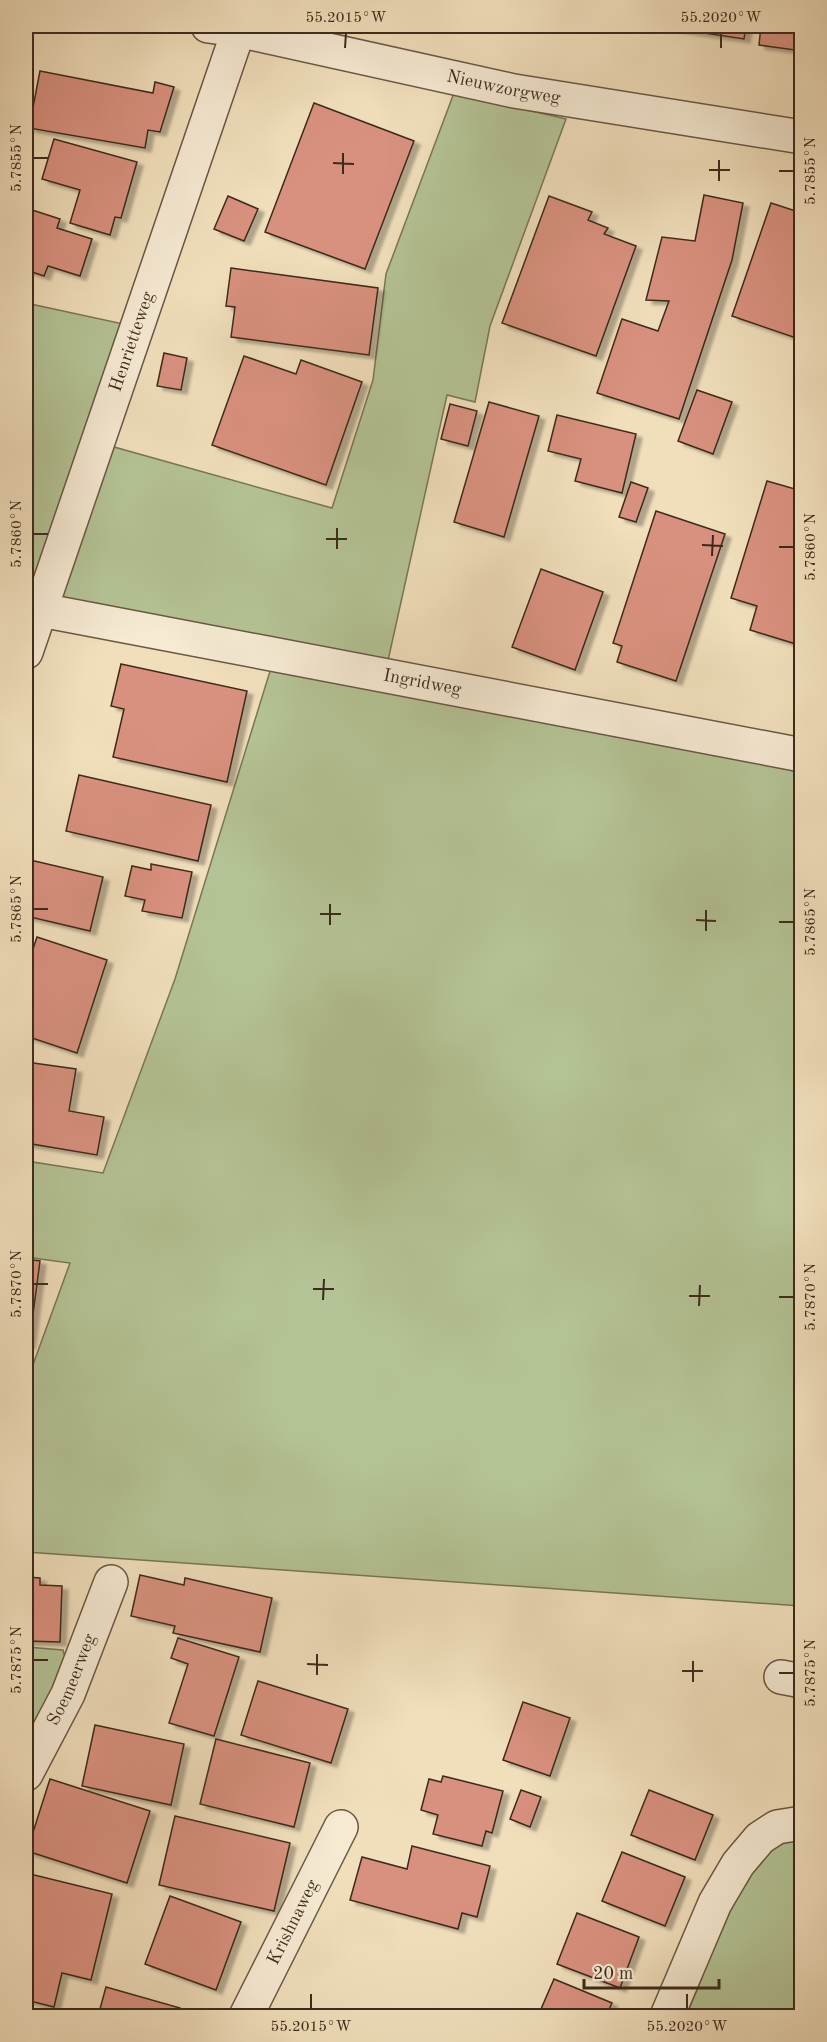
<svg xmlns="http://www.w3.org/2000/svg" width="827" height="2042" font-family="'Old Standard TT',serif">
<style>
.green{fill:#b4c395;stroke:#787658;stroke-width:1.5}
.building{fill:#d9917f;stroke:#3d2a1c;stroke-width:1.5;filter:url(#shadow)}
.lines{fill:none;stroke-linecap:round;stroke-linejoin:round}
.street-casing{stroke:#6a5744;stroke-width:36}
.street{stroke:#f6ead3;stroke-width:33}
.ticks{fill:none;stroke:#3d2a1c;stroke-width:2}
.labels{text-anchor:middle;dominant-baseline:central;stroke-width:6;stroke-linejoin:round;paint-order:stroke}
.street-label{font-size:18px;fill:#3d2a1c;stroke:#f6ead3}
.neatline{fill:none;stroke:#3d2a1c;stroke-width:2}
.ticks-label{font-size:15px;text-anchor:middle;fill:#3d2a1c}
</style>
<defs>
<filter id="shadow"><feDropShadow dx="6" dy="4" stdDeviation="1.5" flood-color="#0004"/></filter>
</defs>
<rect width="100%" height="100%" fill="#f1dfbc"/>
<filter id="stains"><feTurbulence type="fractalNoise" baseFrequency=".00333" numOctaves="4"/><feColorMatrix values="0 0 0 0 .2 0 0 0 0 .09 0 0 0 0 .02 0 0 0 .5 -.17"/></filter>
<radialGradient id="worn" r=".72"><stop offset=".6" stop-color="#630" stop-opacity="0"/><stop offset="1" stop-color="#630" stop-opacity=".3"/></radialGradient>
<g class="green">
<polygon points="454,93 566,119 490,326 475,402 447,395 387,665 62,602 62,585 114,447 332,508 373,380 386,274"/>
<polygon points="26,303 128,325 37,584 26,585"/>
<polygon points="271,668 801,765 801,1606 26,1552 26,1384 70,1263 26,1257 26,1161 103,1173 175,979"/>
<polygon points="26,1647 63,1650 68,1668 26,1751"/>
<path d="M796,1839l5,1v176h-115c18,-40 53,-146 88,-169 6,-3 15,-5 22,-8z"/>
</g>
<g class="building">
<polygon points="672,26 746,26 744,39 672,28"/>
<polygon points="761,26 802,26 802,51 759,45"/>
<polygon points="40,71 153,93 155,82 174,87 160,132 148,130 145,148 29,128"/>
<polygon points="314,103 414,141 365,269 265,232"/>
<polygon points="54,139 137,162 121,218 115,217 110,235 70,223 80,190 42,179"/>
<polygon points="704,195 743,203 732,260 679,419 597,393 622,319 658,331 669,301 646,300 662,237 695,241"/>
<polygon points="228,196 258,209 244,241 214,229"/>
<polygon points="549,196 592,212 588,220 608,228 604,234 636,246 596,356 502,323"/>
<polygon points="771,203 802,213 802,340 732,316"/>
<polygon points="26,208 60,219 57,228 92,239 80,276 48,266 44,276 26,270"/>
<polygon points="231,268 378,288 369,355 231,337 235,307 226,306"/>
<polygon points="164,353 187,358 181,390 157,386"/>
<polygon points="244,356 296,374 301,360 362,382 326,485 212,445"/>
<polygon points="697,390 732,402 713,454 678,441"/>
<polygon points="489,402 539,416 504,537 454,522"/>
<polygon points="450,404 477,411 468,446 441,439"/>
<polygon points="557,415 636,434 622,493 575,481 581,459 548,451"/>
<polygon points="767,481 802,491 802,625 796,644 750,630 757,606 731,598"/>
<polygon points="631,482 648,488 636,522 619,517"/>
<polygon points="656,511 725,534 676,681 617,662 622,646 613,643"/>
<polygon points="541,569 603,592 575,670 512,647"/>
<polygon points="121,664 247,691 227,782 113,757 124,709 111,706"/>
<polygon points="79,775 211,805 198,861 66,831"/>
<polygon points="26,859 103,877 90,931 26,916"/>
<polygon points="151,864 192,872 182,918 142,911 145,900 125,896 132,866 151,870"/>
<polygon points="37,937 107,960 77,1053 26,1036 26,960 29,961"/>
<polygon points="26,1062 76,1069 69,1111 104,1117 97,1155 26,1143"/>
<polygon points="26,1259 40,1261 29,1345 26,1344"/>
<polygon points="140,1575 184,1585 185,1578 272,1598 260,1652 173,1633 175,1626 131,1616"/>
<polygon points="26,1577 40,1578 40,1585 62,1586 60,1642 26,1641"/>
<polygon points="178,1638 239,1657 214,1736 169,1723 188,1664 171,1658"/>
<polygon points="258,1681 348,1709 331,1763 241,1735"/>
<polygon points="523,1702 570,1718 550,1776 503,1760"/>
<polygon points="95,1725 184,1744 171,1805 82,1786"/>
<polygon points="216,1739 310,1763 294,1827 200,1804"/>
<polygon points="443,1776 503,1791 492,1833 486,1831 482,1846 433,1834 438,1815 421,1810 429,1779 441,1782"/>
<polygon points="50,1779 150,1811 127,1883 27,1851"/>
<polygon points="521,1790 541,1797 530,1827 510,1819"/>
<polygon points="649,1790 713,1815 695,1860 631,1835"/>
<polygon points="175,1816 290,1843 274,1911 159,1885"/>
<polygon points="412,1846 490,1866 477,1917 462,1913 458,1929 350,1900 362,1857 407,1869"/>
<polygon points="622,1852 685,1877 665,1926 602,1901"/>
<polygon points="26,1873 112,1894 91,1980 62,1973 54,2007 26,2000"/>
<polygon points="170,1896 241,1922 216,1990 145,1964"/>
<polygon points="577,1913 639,1937 620,1988 557,1964"/>
<polygon points="554,1979 612,2003 606,2016 538,2016"/>
<polygon points="106,1987 180,2008 178,2016 98,2016"/>
<polygon points="40,2009 73,2016 39,2016"/>
</g>
<g class="lines">
<defs>
<g id="street">
<path id="s1" d="M208,26l30,4 276,61 288,46"/>
<path id="s2" d="M26,605l15,5 761,145"/>
<path id="s3" d="M26,652l214,-626"/>
<polyline points="781,1677 802,1681"/>
<path id="s4" d="M26,1774l42,-80 43,-112"/>
<path id="s5" d="M246,2016l95,-189"/>
<polyline points="667,2016 715,1903 738,1864 760,1838 777,1827 802,1823"/>
</g>
</defs>
<use href="#street" class="street-casing"/>
<use href="#street" class="street"/>
</g>
<path class="ticks" d="M345,48l1,-15M721,48v-15M33,158h15M333,163l21,1M709,170h21M779,171h15M343,174v-21M719,181v-21M33,534h15M326,539h21M702,545l21,1M779,547h15M337,549v-21M712,556l1,-21M33,909h15M320,914h21M696,920l20,1M779,922h15M330,925v-21M706,931v-21M33,1284h15M313,1289h21M689,1296h21M779,1297h15M323,1300l1,-21M699,1306l1,-21M33,1660h15M307,1664l21,1M682,1671h21M779,1673h15M317,1675v-21M693,1682v-21M311,2009v-15M687,2009v-15"/>
<g class="labels">
<g class="street-label">
<text stroke="none"><textPath href="#s1" startOffset="302">Nieuwzorgweg</textPath></text>
<text stroke="none"><textPath href="#s3" startOffset="328">Henrietteweg</textPath></text>
<text stroke="none"><textPath href="#s2" startOffset="404">Ingridweg</textPath></text>
<text stroke="none"><textPath href="#s4" startOffset="105">Soemeerweg</textPath></text>
<text stroke="none"><textPath href="#s5" startOffset="105">Krishnaweg</textPath></text>
</g>
</g>
<rect width="827" height="2042" fill="none" stroke="#f1dfbc" stroke-width="66"/>
<path d="M584 1979v9h135v-9" fill="none" stroke="#3d2a1c" stroke-width="3"/>
<text x="593" y="1979" font-size="18" fill="#3d2a1c" stroke="#f6ead3" stroke-width="4.5" paint-order="stroke">20 m</text>
<rect x="33" y="33" width="761" height="1976" class="neatline"/>
<g class="ticks-label">
<text x="346" y="22">55.2015°W</text>
<text x="721" y="22">55.2020°W</text>
<text transform="translate(16 158) rotate(-90)" y="5">5.7855°N</text>
<text transform="translate(810 171) rotate(-90)" y="5">5.7855°N</text>
<text transform="translate(16 534) rotate(-90)" y="5">5.7860°N</text>
<text transform="translate(810 547) rotate(-90)" y="5">5.7860°N</text>
<text transform="translate(16 909) rotate(-90)" y="5">5.7865°N</text>
<text transform="translate(810 922) rotate(-90)" y="5">5.7865°N</text>
<text transform="translate(16 1284) rotate(-90)" y="5">5.7870°N</text>
<text transform="translate(810 1297) rotate(-90)" y="5">5.7870°N</text>
<text transform="translate(16 1660) rotate(-90)" y="5">5.7875°N</text>
<text transform="translate(810 1673) rotate(-90)" y="5">5.7875°N</text>
<text x="311" y="2031">55.2015°W</text>
<text x="687" y="2031">55.2020°W</text>
</g>
<rect width="100%" height="100%" filter="url(#stains)"/>
<rect width="100%" height="100%" fill="url(#worn)"/>
</svg>
